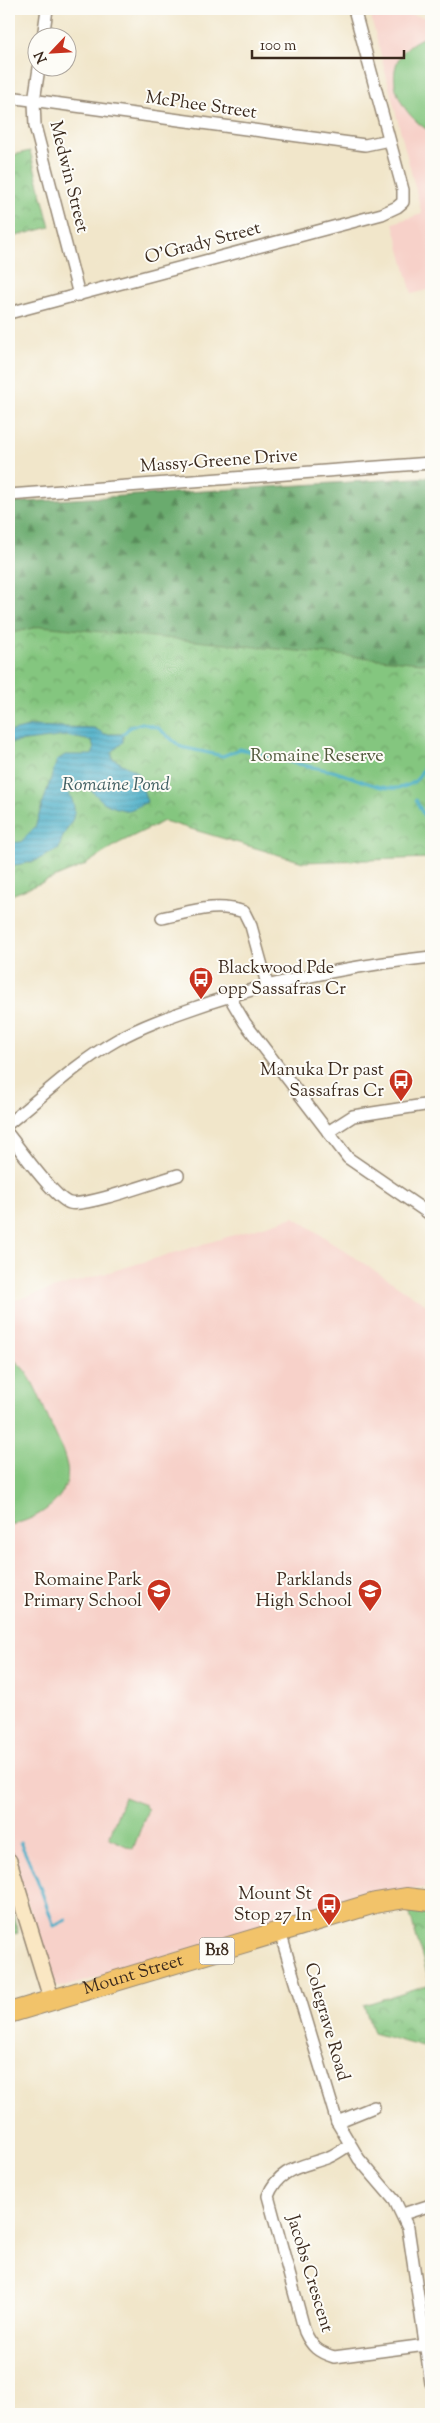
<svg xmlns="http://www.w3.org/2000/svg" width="440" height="2423" font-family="'Sorts Mill Goudy',serif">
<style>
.built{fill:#f7d1c9}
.grass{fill:#84c67f;stroke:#60784e}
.forest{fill:url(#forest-firs);stroke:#536a46}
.park{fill:url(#park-crowns);stroke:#60784e}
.water{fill:url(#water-rules);stroke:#426c73}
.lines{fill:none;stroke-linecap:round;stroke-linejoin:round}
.stream{stroke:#49aec8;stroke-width:3}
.street-casing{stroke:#968874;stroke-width:14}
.secondary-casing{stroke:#968874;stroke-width:18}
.highway-casing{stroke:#968874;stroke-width:22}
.street{stroke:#fff;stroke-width:11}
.secondary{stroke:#fae7c3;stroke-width:15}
.highway{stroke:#f2c36a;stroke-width:20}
.labels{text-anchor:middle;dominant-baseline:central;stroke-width:4;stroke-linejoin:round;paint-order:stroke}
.shield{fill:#fdfcf7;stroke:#75695f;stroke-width:1}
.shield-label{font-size:16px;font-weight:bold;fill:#3b2a1e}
.street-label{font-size:18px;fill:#3b2a1e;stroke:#fdfcf7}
.park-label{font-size:18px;fill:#51593b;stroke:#fdfcf7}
.poi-label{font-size:18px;fill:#3b2a1e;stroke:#fdfcf7;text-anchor:end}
.water-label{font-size:19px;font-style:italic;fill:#415f62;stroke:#fdfcf7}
</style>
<defs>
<pattern id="forest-firs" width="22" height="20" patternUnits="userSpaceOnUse" patternTransform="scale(1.25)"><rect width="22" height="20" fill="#6bab6e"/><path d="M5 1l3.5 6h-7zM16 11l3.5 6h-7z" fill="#598b5a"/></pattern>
<pattern id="park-crowns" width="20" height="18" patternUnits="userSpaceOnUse" patternTransform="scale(1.25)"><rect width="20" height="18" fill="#84c67f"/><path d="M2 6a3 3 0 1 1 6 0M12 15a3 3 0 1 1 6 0" fill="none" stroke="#6da167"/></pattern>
<pattern id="water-rules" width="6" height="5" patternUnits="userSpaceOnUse" patternTransform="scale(1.25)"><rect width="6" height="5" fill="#49aec8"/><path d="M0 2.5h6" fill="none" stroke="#3e8ea2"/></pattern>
</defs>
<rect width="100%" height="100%" fill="#fdfcf7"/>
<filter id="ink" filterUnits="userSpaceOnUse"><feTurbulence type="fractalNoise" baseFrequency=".02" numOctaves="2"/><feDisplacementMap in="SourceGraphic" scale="10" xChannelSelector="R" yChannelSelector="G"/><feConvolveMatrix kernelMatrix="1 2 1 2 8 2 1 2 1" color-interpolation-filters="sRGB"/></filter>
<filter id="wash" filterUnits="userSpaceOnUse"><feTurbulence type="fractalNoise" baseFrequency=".0096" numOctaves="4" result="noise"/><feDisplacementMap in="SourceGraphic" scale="20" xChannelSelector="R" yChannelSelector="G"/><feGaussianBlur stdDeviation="1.12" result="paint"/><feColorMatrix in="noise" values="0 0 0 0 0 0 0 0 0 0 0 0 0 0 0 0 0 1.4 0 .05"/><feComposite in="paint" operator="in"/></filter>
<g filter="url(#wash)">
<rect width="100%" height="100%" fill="#f1e6ca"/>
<g class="built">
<polygon points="380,10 431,18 431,289 412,294 393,223 422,214 372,21 372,14"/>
<polygon points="294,1217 431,1308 431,1882 423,1888 397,1890 65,1987 57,1986 53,1983 13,1857 9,1850 9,1302"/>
</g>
<g class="grass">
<path d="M431,35v97c-42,-24 -55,-81 0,-97z"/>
<path d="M9,1357c20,10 29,37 37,56 7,18 17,34 21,53 6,33 -32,55 -58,59z"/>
<polygon points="124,1797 145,1805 145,1807 148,1809 133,1849 109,1838"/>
<polygon points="9,1900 18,1933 9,1936"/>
</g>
<polygon class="forest" points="431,477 431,665 9,710 9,503"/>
<g class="park">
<polygon points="30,151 50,227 9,238 9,156"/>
<polygon points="41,626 431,664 431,858 303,862 164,821 119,843 83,866 9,896 9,634"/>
<polygon points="409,1911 431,1914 431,2054 430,2049 373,2033 364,2005 430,1984"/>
</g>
<path class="water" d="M32,726l62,2 11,6h18v8l-11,10v6l26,15 9,29 -19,9c-7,-2 -17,-4 -23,-8 -12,-8 -22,-29 -37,-12 16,31 -3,29 -9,58l-26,13 -24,4v-23l12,-1 14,-15 22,-67 8,-5h27l2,-5 -2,-9 -26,-5 -57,7v-11z"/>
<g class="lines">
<g class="stream">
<polyline points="123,734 130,727 142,723 158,728 181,747 223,756 240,749 272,757"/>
<path d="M275,758c19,6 38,9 57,13 22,5 49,22 71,16 21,-6 16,-19 28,-30"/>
<polyline points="416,800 424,816 431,821"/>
<polyline points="20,1842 37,1879 54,1926 66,1920"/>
</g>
</g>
</g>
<g filter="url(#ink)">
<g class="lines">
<defs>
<g id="street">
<polyline points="43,38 47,9"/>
<polyline points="39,68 34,101 35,126 79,295"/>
<polyline points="9,97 365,145 389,140"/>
<polyline points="9,313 382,214 397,207 403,202 403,190 354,9"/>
<polyline points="9,495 431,463"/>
<path d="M162,918c29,-6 53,-16 82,-6l7,14 16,58"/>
<polyline points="229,996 245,1023 348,1158 431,1215"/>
<path d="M9,1123c35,-28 69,-61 108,-83 25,-14 51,-23 77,-32 77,-27 156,-42 237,-51"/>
<polyline points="328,1132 353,1116 431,1104"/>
<path d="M9,1135c10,13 47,65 61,68 17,4 87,-22 108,-28"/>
<polyline points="280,1932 337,2122 359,2159 395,2201 408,2228 431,2383"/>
<polyline points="337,2122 374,2107"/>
<path d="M349,2145c-6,4 -13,9 -20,12 -26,10 -50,10 -61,39l37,136c7,15 13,20 29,25l92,-12"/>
<polyline points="403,2214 431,2205"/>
</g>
<polyline id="secondary" points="9,1861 52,2001"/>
<g id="highway">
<path id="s1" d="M9,2013l366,-110 31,-5 25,3"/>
</g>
</defs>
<use href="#street" class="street-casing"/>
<use href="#secondary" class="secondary-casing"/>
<use href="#highway" class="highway-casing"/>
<use href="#street" class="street"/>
<use href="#secondary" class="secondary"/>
<use href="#highway" class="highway"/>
</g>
</g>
<defs>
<symbol id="bus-pin" viewBox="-11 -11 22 30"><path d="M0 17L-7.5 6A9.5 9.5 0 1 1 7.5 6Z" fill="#c8321e" stroke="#fdfcf7"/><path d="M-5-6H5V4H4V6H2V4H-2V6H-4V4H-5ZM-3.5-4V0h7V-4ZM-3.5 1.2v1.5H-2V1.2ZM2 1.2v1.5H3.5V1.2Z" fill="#fff"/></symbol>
<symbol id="school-pin" viewBox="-11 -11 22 30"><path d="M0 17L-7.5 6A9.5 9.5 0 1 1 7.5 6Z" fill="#c8321e" stroke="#fdfcf7"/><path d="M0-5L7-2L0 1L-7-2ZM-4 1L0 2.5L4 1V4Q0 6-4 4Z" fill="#fff"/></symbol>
</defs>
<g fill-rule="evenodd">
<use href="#bus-pin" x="187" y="965" width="28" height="38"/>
<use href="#bus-pin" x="387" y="1067" width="28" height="38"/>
<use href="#school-pin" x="145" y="1577" width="28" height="38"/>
<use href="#school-pin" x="356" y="1577" width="28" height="38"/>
<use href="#bus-pin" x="315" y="1891" width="28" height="38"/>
</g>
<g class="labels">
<rect class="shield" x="199.5" y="1937.5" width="35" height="27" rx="4"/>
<g class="shield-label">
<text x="217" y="1951">B18</text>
</g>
<g class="street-label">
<text transform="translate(201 106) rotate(8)">McPhee Street</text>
<text transform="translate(68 177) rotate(76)">Medwin Street</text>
<text transform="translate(203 244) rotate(-15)">O'Grady Street</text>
<text transform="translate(219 462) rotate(-4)">Massy-Greene Drive</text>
<text stroke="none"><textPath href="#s1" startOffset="130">Mount Street</textPath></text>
<text transform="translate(326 2022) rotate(74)">Colegrave Road</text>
<text transform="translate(309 2274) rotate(73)">Jacobs Crescent</text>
</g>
<g class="park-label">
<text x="317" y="757">Romaine Reserve</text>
</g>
<g class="poi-label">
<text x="218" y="969" text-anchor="start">Blackwood Pde<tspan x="218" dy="21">opp Sassafras Cr</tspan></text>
<text x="384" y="1071">Manuka Dr past<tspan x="384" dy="21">Sassafras Cr</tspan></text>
<text x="142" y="1581">Romaine Park<tspan x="142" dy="21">Primary School</tspan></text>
<text x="352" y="1581">Parklands<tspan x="352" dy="21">High School</tspan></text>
<text x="312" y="1895">Mount St<tspan x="312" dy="21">Stop 27 In</tspan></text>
</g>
<g class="water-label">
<text x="116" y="785">Romaine Pond</text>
</g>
</g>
<rect width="440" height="2423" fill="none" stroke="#fdfcf7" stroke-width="30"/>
<g transform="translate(52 52) rotate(245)"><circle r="24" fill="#fdfcf7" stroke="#afa8a0"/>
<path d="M0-4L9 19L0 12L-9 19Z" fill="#c8321e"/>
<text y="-8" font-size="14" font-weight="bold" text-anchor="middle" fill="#3b2a1e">N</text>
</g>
<path d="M252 50v8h152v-8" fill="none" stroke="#3b2a1e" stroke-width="2.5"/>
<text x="260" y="50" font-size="15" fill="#3b2a1e" stroke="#fdfcf7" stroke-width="4" paint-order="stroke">100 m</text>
</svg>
